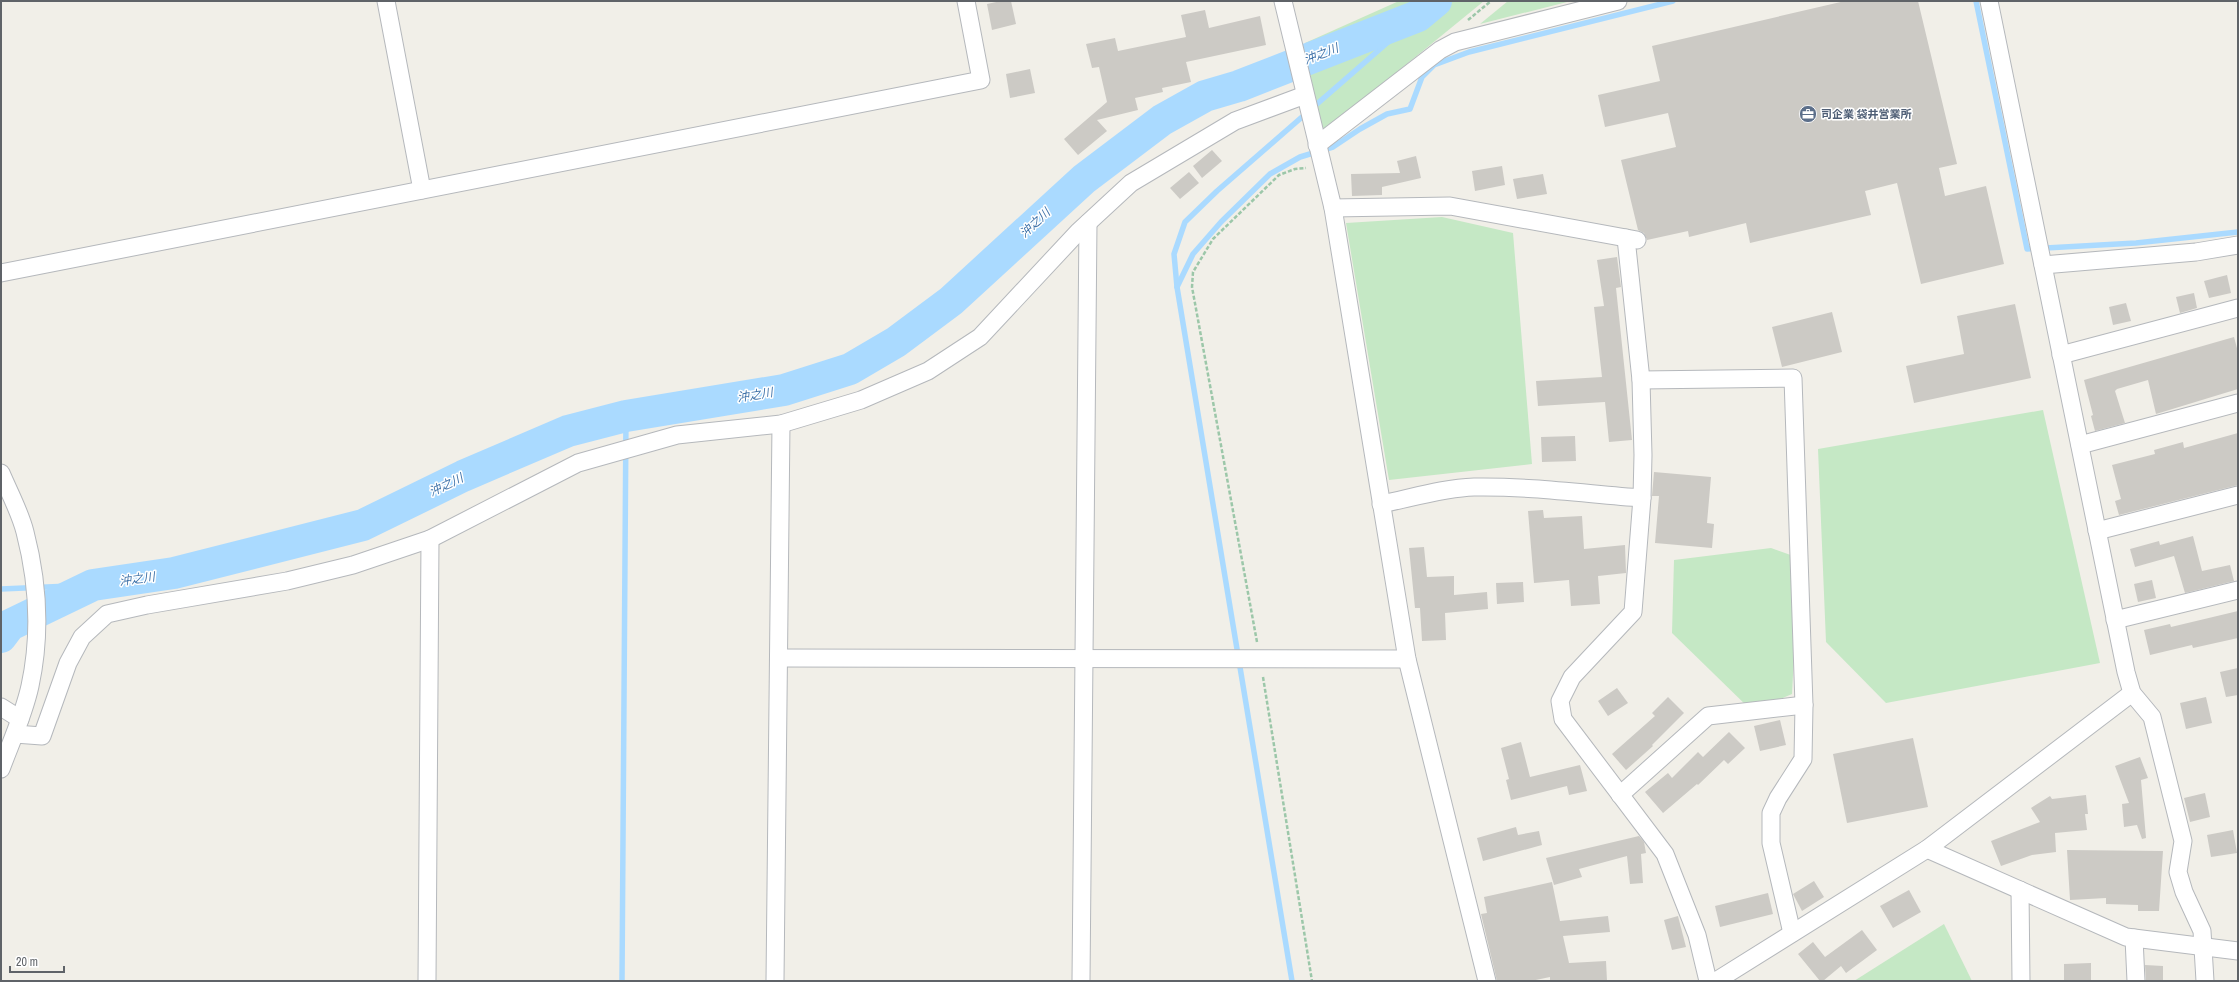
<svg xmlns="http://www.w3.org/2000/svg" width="2239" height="982" font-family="'Archivo Narrow','Noto Sans JP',sans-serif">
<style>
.green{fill:#c5e8c5}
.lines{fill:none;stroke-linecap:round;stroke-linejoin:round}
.stream{stroke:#aadaff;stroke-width:5.5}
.river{stroke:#aadaff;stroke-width:32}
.building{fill:#cccac5}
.minor-casing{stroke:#b5b8bc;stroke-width:19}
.path{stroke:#9cc7a9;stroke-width:2.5;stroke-dasharray:4 2;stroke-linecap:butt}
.minor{stroke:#fff;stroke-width:17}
.labels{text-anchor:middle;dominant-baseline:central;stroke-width:3;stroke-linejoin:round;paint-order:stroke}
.service-label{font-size:11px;font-weight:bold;fill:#4e5e75;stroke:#fff;text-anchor:start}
.water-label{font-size:12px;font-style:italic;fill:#4174aa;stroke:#fff}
</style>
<rect width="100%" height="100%" fill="#f1efe8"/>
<g class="green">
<polygon points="1399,1 1484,1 1321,134 1305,43"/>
<polygon points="1508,1 1571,1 1480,24"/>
<polygon points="1442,217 1513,233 1532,464 1389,480 1346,223"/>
<polygon points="2043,410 2100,663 1886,703 1826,642 1818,449"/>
<polygon points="1771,548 1799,558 1792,694 1752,711 1672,633 1674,560"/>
<polygon points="1944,924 1972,981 1854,981"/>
</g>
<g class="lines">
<g class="stream">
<polyline points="1976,1 2027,249 2136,243 2238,232"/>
<polyline points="1177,287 1193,254 1221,222 1270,174 1300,157 1333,147 1360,129 1387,114 1410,109 1422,77 1434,65 1469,52 1673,1"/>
<polyline points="1,589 93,585"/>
<polyline points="1,629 10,625"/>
<polyline points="622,981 626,416"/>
<polyline points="1292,981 1177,287 1174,254 1185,222 1217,191 1418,16"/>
</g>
<polyline class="river" points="1,637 10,625 93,585 174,573 363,525 463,476 568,431 626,416 784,390 850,369 896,342 951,301 1084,179 1162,120 1205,96 1239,86 1418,16 1436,1"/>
</g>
<g class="building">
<polygon points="1001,1 1011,1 1016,24 992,30 987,4"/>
<polygon points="1845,1 1918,1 1957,164 1939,168 1945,196 1986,186 2004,264 1921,284 1897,183 1865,191 1871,215 1750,243 1746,223 1689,237 1688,231 1647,240 1644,233 1638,230 1621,160 1676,147 1668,113 1605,127 1598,95 1660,81 1652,46"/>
<polygon points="1205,10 1209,28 1260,16 1266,45 1186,62 1191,82 1162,88 1163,92 1135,98 1138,110 1097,120 1107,131 1078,155 1064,139 1107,102 1099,67 1092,68 1086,44 1115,38 1118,51 1186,37 1181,15"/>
<polygon points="1030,69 1035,93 1010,98 1006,74"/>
<polygon points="1212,150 1222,161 1202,178 1193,166"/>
<polygon points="1416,156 1421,178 1382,187 1382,195 1352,196 1351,174 1400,173 1397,161"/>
<polygon points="1502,166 1505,185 1475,191 1472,171"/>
<polygon points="1189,172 1199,183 1180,199 1170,188"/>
<polygon points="1543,174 1547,194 1517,199 1513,179"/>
<polygon points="1617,257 1621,287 1616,288 1632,440 1609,442 1605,402 1538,406 1536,381 1602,377 1594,307 1604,306 1597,260"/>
<polygon points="2227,275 2231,293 2209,298 2204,281"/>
<polygon points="2194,293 2197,308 2180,313 2176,297"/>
<polygon points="2126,303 2131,321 2113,325 2109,307"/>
<polygon points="2015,304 2031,378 1914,403 1906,366 1964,354 1957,316"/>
<polygon points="1832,312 1842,352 1782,367 1772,327"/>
<polygon points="2234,337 2238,352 2238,389 2156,414 2148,380 2117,389 2115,391 2125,423 2095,431 2091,416 2093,415 2084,380"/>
<polygon points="2238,433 2238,485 2119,515 2115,501 2121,499 2112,465 2155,454 2154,450 2183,442 2184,448"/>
<polygon points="1575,436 1576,461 1542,462 1541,437"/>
<polygon points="1654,472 1711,477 1707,523 1714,524 1712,548 1655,543 1659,496 1652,496"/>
<polygon points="1543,510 1544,518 1582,516 1584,549 1625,545 1626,573 1598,576 1600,604 1571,606 1569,580 1534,583 1528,511"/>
<polygon points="2193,536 2202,571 2230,565 2234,581 2185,593 2174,556 2135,567 2130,549 2159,541 2160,545"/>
<polygon points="1424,547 1427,577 1454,576 1454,595 1487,592 1488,609 1445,613 1446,640 1422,641 1420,608 1415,608 1409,548"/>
<polygon points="2152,580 2156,598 2138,602 2134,584"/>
<polygon points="1523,582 1524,602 1497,604 1496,583"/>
<polygon points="2238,611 2238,638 2193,648 2192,645 2150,655 2144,630 2170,624 2171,627"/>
<polygon points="2238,668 2238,695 2226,697 2220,672"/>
<polygon points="1617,688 1628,703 1608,716 1598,701"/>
<polygon points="1668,697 1684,713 1652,745 1653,746 1626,770 1612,754 1655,716 1652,713"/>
<polygon points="2206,697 2212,723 2186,729 2180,703"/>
<polygon points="1780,720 1786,745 1760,751 1754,726"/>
<polygon points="1729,732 1745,748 1728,764 1724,760 1698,785 1697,784 1663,813 1645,792 1668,773 1672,778 1698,752 1703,757"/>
<polygon points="1913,738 1928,807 1847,823 1833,754"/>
<polygon points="1521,742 1530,777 1580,765 1587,791 1569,795 1567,786 1511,800 1506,780 1509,779 1501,748"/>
<polygon points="2140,757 2148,778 2141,780 2146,838 2142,839 2137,825 2124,827 2122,804 2129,803 2115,766"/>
<polygon points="2205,793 2210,817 2190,822 2184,798"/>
<polygon points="2086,795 2088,814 2085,814 2087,830 2055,833 2056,852 2032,855 2001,866 1991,841 2040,822 2031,808 2050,796 2052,799"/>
<polygon points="1516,827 1518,835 1539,831 1542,845 1483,861 1477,838"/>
<polygon points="2233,830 2237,853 2211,857 2207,835"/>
<polygon points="1639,836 1644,842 1646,853 1641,854 1643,883 1630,884 1627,856 1579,869 1582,877 1554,885 1546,858"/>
<polygon points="2067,850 2163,851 2159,911 2138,911 2138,905 2106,904 2106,898 2070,900"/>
<polygon points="1814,881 1824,897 1802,911 1793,894"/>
<polygon points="1552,882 1560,921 1608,916 1610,932 1563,936 1569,963 1606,961 1607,981 1550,980 1550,977 1531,981 1497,981 1481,914 1487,913 1484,897"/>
<polygon points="1909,890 1921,912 1893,928 1880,906"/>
<polygon points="1768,893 1773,914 1720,927 1715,906"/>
<polygon points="1678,916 1686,947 1672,950 1664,920"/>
<polygon points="1862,930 1877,950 1846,973 1841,966 1823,981 1820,981 1798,954 1813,942 1825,957"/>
<polygon points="2091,963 2091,981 2064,981 2064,964"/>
<polygon points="2145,965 2163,966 2163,981 2146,981"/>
</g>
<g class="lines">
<defs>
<g id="minor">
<polyline points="386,1 422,190"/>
<polyline points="1283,1 1333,208 1407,659 1487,981"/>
<polyline points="1989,1 2126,672 2132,693 2152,717 2183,841 2178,872 2184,892 2202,931 2205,981"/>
<polyline points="1317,145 1440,50 1455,42 1618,1"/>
<polyline points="1333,208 1450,206 1637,240"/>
<polyline points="1626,238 1641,380 1643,455 1642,498 1633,612 1572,677 1560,701 1563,719 1665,854 1697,935 1708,981"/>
<polyline points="2043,265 2196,252 2238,245"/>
<polyline points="1,273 981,80 966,1"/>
<polyline points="2061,355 2238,308"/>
<polyline points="1641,380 1793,378 1804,705 1803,759 1778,798 1771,813 1771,843 1792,933"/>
<polyline points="2080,445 2238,403"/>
<path d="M1,473c8,19 19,39 24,59 13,50 16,103 5,154 -6,28 -19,56 -29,83"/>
<path d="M1381,504c30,-6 63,-16 93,-17 56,-1 113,7 168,11"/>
<polyline points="2097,531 2238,495"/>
<polyline points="2115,620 2238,590"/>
<polyline points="779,658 1407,659"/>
<polyline points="1,707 20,719"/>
<polyline points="15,734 42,736 68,663 82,637 107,614 147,605 287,581 353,565 430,539 578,463 677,435 781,424 861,400 928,371 980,337 1078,232 1131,183 1235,121 1305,95"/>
<polyline points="1620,795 1708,716 1804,705"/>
<polyline points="1927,849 2126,937 2238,951"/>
<polyline points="2020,890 2021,981"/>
<polyline points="2134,938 2136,981"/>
<polyline points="427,981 430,539"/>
<polyline points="775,981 781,424"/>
<polyline points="1081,981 1088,223"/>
<polyline points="1716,981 1927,849 2132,693"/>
</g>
</defs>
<use href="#minor" class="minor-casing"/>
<g class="path">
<polyline points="1468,20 1491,1"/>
<polyline points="1257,642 1192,287 1193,272 1213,239 1279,175 1295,169 1306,168"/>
<polyline points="1263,677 1312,981"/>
</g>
<use href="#minor" class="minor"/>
</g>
<defs>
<symbol id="office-disc" viewBox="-11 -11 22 22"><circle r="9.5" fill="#5c6f8a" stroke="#fff"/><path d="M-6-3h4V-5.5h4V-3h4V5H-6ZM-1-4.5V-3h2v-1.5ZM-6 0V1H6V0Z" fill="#fff"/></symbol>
</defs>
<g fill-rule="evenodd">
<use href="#office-disc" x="1798" y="104" width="20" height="20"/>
</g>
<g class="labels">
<g class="service-label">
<text x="1821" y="114">司企業 袋井営業所</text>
</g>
<g class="water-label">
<text transform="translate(1321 54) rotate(-21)">沖之川</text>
<text transform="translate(1035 223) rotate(-43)">沖之川</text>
<text transform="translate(755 395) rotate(-9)">沖之川</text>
<text transform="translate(446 485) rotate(-26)">沖之川</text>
<text transform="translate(137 579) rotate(-8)">沖之川</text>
</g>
</g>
<rect width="2239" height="982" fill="none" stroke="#5f6368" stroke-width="4"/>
<path d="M10 966v6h54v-6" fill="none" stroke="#5f6368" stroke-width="2"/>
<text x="16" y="966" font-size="12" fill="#5f6368" stroke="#ffffff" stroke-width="3" paint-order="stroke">20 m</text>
</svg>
